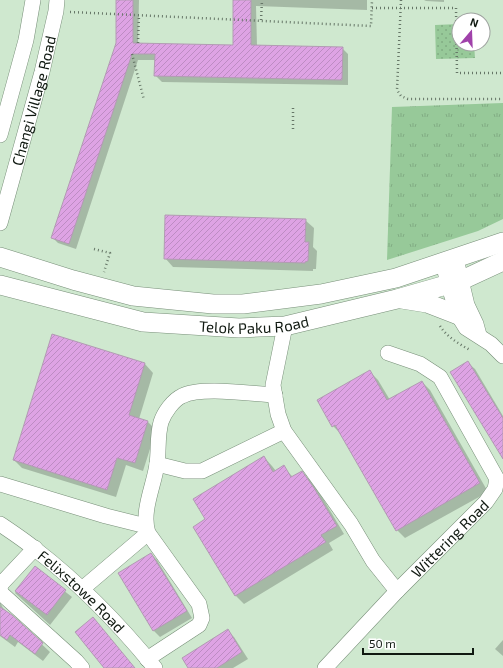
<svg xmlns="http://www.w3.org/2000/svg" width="503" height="668" font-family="'Exo 2',sans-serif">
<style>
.grass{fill:url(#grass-tufts)}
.park{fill:url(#park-dots)}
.shadow{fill:#0003}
.building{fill:url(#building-hatch);stroke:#b29bb3}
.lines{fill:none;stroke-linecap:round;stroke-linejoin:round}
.minor-casing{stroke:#788f79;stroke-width:16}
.major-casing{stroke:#788f79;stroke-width:20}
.path{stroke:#667667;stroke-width:2.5;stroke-dasharray:1 3;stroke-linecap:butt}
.minor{stroke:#fff;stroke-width:15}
.major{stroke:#fff;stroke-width:19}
.labels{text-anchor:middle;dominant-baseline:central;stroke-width:4;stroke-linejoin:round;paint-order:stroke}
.street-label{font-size:15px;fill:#101911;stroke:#fff}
</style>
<defs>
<pattern id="grass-tufts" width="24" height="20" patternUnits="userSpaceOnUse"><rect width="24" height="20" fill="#97c999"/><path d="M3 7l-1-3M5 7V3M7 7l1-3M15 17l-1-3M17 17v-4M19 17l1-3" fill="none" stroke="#81ac83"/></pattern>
<pattern id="park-dots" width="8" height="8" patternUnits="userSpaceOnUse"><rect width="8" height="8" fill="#97c999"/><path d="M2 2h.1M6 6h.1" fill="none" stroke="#81ac83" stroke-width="1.8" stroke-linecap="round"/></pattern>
<pattern id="building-hatch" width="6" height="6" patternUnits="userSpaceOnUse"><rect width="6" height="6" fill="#dea3e4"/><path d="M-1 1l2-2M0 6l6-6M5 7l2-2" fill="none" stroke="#bd8cc3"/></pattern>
</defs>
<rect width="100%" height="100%" fill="#cfe8cf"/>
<polygon class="grass" points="503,103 503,219 478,231 387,260 392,107"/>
<polygon class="park" points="459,24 459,44 474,44 475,58 436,59 435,25"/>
<g class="shadow">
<polygon points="117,0 139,0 138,44 234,46 234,0 367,0 367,10 256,6 257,46 342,48 348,54 348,85 162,82 155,75 156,60 138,60 76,249 58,243 52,237 117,43"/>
<polygon points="424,0 444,0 444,2 426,1"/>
<polygon points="305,220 314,228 313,247 317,251 316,269 313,269 313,271 173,267 165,258"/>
<polygon points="52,336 145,364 153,373 139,419 148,422 156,430 143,471 126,465 116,497 22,468 14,460"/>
<polygon points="468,363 475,369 503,416 503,457"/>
<polygon points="370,372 378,380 390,400 422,382 430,390 488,492 405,538 397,530 341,434 333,426"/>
<polygon points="264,457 272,466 276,471 283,467 293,477 301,472 310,480 322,497 344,534 329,543 333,550 244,604 236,596 207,520"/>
<polygon points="151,554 157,560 192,618 160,637 154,631 119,573"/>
<polygon points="35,568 72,597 50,625 15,593"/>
<polygon points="0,602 3,608 50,652 43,661 18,642 15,647 0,636"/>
<polygon points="227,631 234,637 248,659 233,668 189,668"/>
<polygon points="503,640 503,656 495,649"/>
</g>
<g class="building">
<polygon points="116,0 133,0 133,43 233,45 233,0 251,0 251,45 343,47 342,80 154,76 155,54 132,54 69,244 51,238 116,43"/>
<polygon points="165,215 306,219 305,242 309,242 308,261 305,262 305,263 164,259"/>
<polygon points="52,334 145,363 129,415 148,421 135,463 117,458 107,490 13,460"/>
<polygon points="468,361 503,418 503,459 450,372"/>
<polygon points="370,370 387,400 422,381 480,483 396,531 335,425 332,427 317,400"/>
<polygon points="264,456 273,472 284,465 291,477 302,471 314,488 337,526 321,535 326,542 235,596 193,527 205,519 193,499"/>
<polygon points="151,553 187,611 153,631 118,573"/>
<polygon points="35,566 66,590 47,615 15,591"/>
<polygon points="0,607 12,615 43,643 35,654 10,635 7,640 0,635"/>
<polygon points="93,617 135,668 104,668 75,632"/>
<polygon points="228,629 242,652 217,668 188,668 182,658"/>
</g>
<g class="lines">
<defs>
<g id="minor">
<polyline points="0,135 26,40 33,0"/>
<path id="s1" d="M0,223l42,-151 14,-61 1,-11"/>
<polyline points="456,259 467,305 476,324 479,335"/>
<polyline points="443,262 448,284 458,315 466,328 491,344 503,356"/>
<polyline points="285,326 273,385 278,414 284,431 351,524 373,561 397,591"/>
<polyline points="157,464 185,471 202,471 284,431"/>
<polyline points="0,484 106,516 146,526"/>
<path id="s2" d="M0,524c12,8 24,16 35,25 44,34 85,76 120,119"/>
<polyline points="0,587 2,583 35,548"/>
<polyline points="82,589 148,533"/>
<polyline points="0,590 2,594 76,661 82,668"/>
<path d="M147,659l52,-34 3,-7 -3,-14 -51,-71c-7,-22 6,-47 9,-69 2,-14 0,-28 4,-42 3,-9 12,-22 21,-26 19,-10 70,-2 93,-1"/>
<path id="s3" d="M325,668l72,-77 89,-89 9,-13 2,-10 -57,-102 -20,-13 -32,-11"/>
</g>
<g id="major">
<polyline points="0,257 73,280 133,296 213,304 243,304 321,294 396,278 503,242"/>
<path id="s4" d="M0,285l143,37 96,6 46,-2 112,-27 63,-18 43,-20"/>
<polyline points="402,299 427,303 458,315"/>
</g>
</defs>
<use href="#minor" class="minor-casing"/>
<use href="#major" class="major-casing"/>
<g class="path">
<polyline points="401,0 397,90 401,96 408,99 503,99"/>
<polyline points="372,8 456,8 457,73 503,73"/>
<polyline points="70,12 371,26 372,0"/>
<polyline points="261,20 262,0"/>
<polyline points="138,43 139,15"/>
<polyline points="132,54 144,100"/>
<polyline points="293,129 293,108"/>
<polyline points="94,249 110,253 104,272"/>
<path d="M440,326c7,11 19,18 30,24"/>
</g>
<use href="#minor" class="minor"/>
<use href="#major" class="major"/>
</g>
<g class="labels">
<g class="street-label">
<text stroke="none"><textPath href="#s1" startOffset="127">Changi Village Road</textPath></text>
<text stroke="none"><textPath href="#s4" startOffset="259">Telok Paku Road</textPath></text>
<text stroke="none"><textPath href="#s3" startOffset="180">Wittering Road</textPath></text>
<text stroke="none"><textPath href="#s2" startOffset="106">Felixstowe Road</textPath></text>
</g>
</g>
<g transform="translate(471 32) rotate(19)"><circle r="19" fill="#ffffff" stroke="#9fa3a0"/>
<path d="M0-3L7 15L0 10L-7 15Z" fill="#a041aa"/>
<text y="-6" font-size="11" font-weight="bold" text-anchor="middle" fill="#101911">N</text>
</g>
<path d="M363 648v6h110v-6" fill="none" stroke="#101911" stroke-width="2"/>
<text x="369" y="648" font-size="12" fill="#101911" stroke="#ffffff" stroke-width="3" paint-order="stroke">50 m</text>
</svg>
